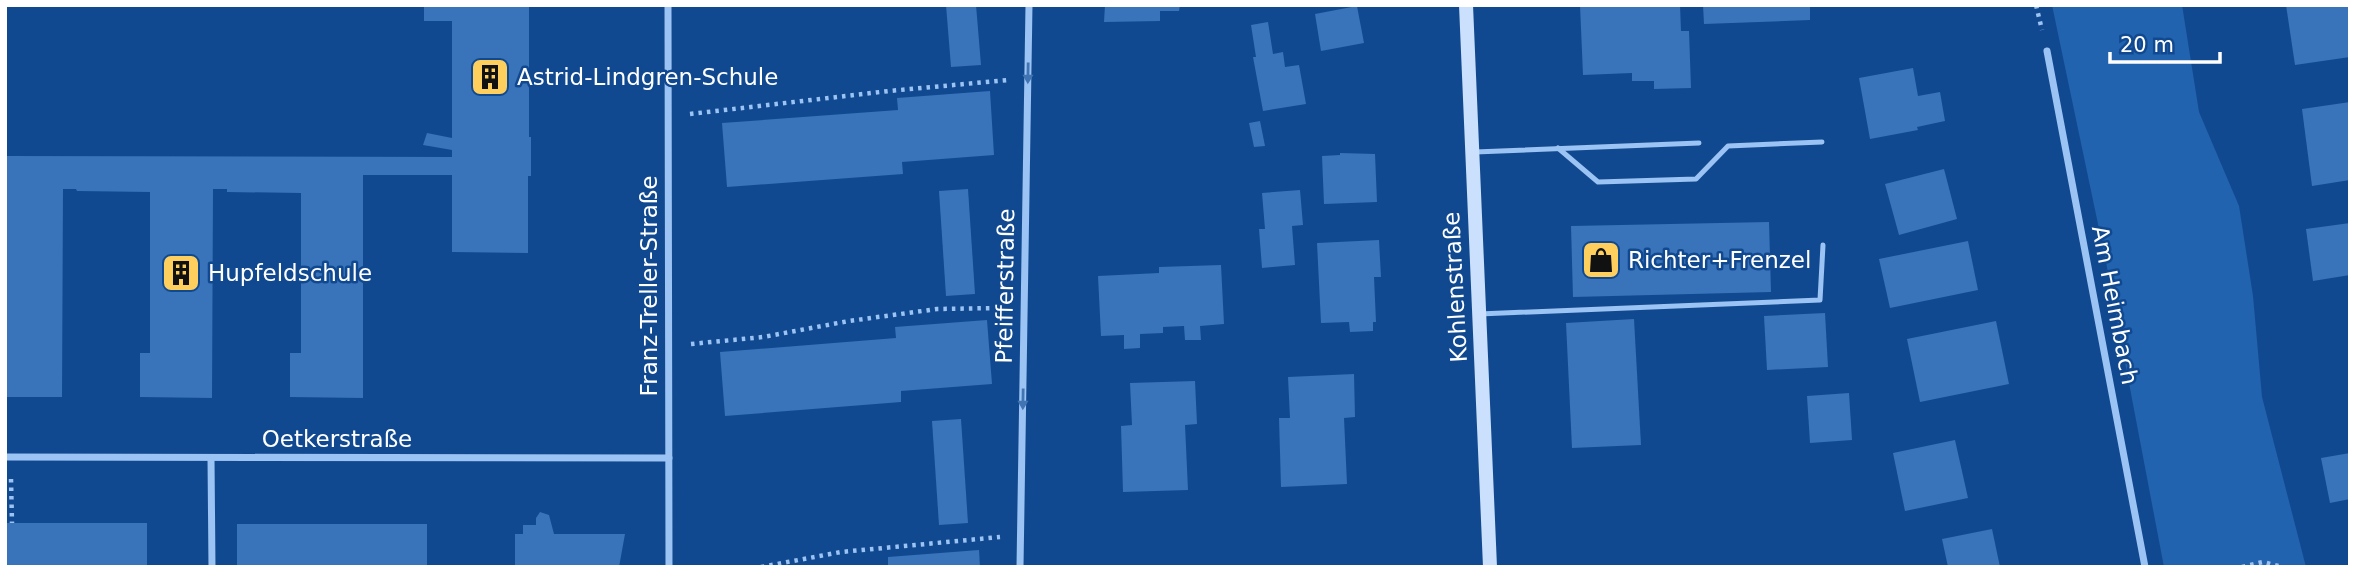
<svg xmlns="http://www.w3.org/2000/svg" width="2355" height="572" font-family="'DejaVu Sans',sans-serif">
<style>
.green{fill:#2263b0}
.building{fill:#3973b9}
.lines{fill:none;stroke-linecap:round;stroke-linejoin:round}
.path{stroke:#9bc3f3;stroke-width:4.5;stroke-dasharray:3.5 5;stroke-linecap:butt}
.lane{stroke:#9bc3f3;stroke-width:5}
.street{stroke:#9bc3f3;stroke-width:7}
.secondary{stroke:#cae0fc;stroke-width:14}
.oneway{fill:#4174b3}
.labels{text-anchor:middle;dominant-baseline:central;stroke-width:5;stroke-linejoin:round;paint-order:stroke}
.poi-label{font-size:23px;fill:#fff;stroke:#114990;text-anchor:start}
.street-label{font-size:23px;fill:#fff;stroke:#114990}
</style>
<rect width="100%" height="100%" fill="#114990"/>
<polygon class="green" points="2052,5 2182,5 2199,112 2239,206 2253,296 2262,397 2306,567 2164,567 2106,262"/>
<g class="building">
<polygon points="424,5 529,5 529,137 531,137 531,176 528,176 528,253 452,252 452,175 363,175 363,398 290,397 290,353 301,353 301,193 227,192 227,189 213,189 212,398 140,397 140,353 150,353 150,192 77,191 76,189 63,189 62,397 5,397 5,156 452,157 452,150 423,145 427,133 452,138 452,21 424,21"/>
<polygon points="946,5 976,5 981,65 951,67"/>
<polygon points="1105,5 1180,5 1179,11 1160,11 1160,21 1104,22"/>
<polygon points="1580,5 1680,5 1681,31 1689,31 1691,88 1654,89 1654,81 1632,81 1632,73 1583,75"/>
<polygon points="1703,5 1810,5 1810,20 1704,24"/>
<polygon points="2286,5 2350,5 2350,57 2295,65"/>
<polygon points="1357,6 1364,43 1321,51 1315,14"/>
<polygon points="1268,22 1273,54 1283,52 1285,67 1299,65 1306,104 1263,111 1253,57 1256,57 1251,25"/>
<polygon points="1913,68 1918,96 1940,92 1945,121 1917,127 1918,130 1870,139 1859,78"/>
<polygon points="990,91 994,155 902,162 903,174 727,187 722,123 898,110 897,98"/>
<polygon points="2350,102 2350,180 2312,186 2302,109"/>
<polygon points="1260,121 1265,146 1254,147 1249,123"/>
<polygon points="1340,153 1375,154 1377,202 1324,204 1322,156 1340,155"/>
<polygon points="1944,169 1957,219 1899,235 1885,184"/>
<polygon points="968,189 975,294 946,296 939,191"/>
<polygon points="1300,190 1303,225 1292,226 1295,265 1262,268 1259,229 1265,229 1262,193"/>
<polygon points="1769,222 1771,292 1573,297 1571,226"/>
<polygon points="2350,223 2350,275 2313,281 2306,229"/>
<polygon points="1379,240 1381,277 1374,277 1376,322 1373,322 1373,331 1350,332 1349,322 1321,323 1317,243"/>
<polygon points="1968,241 1978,290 1890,308 1879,259"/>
<polygon points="1221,265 1224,324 1200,326 1201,340 1185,340 1184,326 1163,327 1163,333 1140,334 1140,348 1124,349 1124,335 1101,336 1098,276 1159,273 1159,267"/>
<polygon points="1825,313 1828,367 1767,370 1764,316"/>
<polygon points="1634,319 1641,445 1572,448 1566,323"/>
<polygon points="987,320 992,384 901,391 901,402 725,416 720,352 896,338 895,327"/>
<polygon points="1996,321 2009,384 1920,402 1907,339"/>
<polygon points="1354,374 1355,417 1344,418 1347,484 1281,487 1279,418 1290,418 1288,377"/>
<polygon points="1195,381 1197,424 1185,425 1188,490 1123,492 1121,426 1132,425 1130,383"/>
<polygon points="1849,393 1852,440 1810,443 1807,396"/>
<polygon points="961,419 968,523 939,525 932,421"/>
<polygon points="1955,440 1968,498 1905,511 1893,453"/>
<polygon points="2350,453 2350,499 2330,503 2321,458"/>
<polygon points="540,512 549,515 554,534 625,534 619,567 515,567 515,534 523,534 523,525 536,525 536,518"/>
<rect x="5" y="523" width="142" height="44"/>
<rect x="237" y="524" width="190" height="43"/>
<polygon points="1992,529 2000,567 1948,567 1942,539"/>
<polygon points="979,550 980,567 888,567 888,557"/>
</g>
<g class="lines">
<g class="path">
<polyline points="2036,5 2042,30"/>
<polyline points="690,114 889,91 1008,80"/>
<polyline points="691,344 763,337 849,321 937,309 1001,308"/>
<polyline points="11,479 12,523"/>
<polyline points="761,567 841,552 1000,537"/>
<polyline points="2242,567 2263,562 2282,567"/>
</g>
<g class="lane">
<polyline points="1558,148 1598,182 1696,179 1728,146 1822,142"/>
<polyline points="1475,152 1699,143"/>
<polyline points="1479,314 1820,300 1823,245"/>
</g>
<g class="street">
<polyline points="668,5 669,567"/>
<polyline points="2047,51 2145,567"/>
<polyline points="5,457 669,458"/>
<polyline points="211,458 212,567"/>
<polyline points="1020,567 1029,5"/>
</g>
<polyline class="secondary" points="1466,5 1490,567"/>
</g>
<defs><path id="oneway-solid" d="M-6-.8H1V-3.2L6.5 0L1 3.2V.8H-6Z" transform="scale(1.75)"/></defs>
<g class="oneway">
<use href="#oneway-solid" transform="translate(1028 73) rotate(91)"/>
<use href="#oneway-solid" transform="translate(1023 399) rotate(91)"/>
</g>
<defs>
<symbol id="building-square" viewBox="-11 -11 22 22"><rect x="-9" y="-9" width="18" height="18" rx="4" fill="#ffcf5d" stroke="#114990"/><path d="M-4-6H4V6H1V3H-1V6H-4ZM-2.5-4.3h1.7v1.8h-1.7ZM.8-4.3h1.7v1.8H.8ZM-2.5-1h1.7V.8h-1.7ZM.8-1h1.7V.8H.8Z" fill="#111"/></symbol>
<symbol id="shop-square" viewBox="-11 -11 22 22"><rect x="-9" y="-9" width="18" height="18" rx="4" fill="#ffcf5d" stroke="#114990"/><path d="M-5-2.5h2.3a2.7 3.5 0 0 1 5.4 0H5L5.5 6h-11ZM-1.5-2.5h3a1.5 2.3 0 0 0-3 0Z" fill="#111"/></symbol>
</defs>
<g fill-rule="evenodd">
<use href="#building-square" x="468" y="55" width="44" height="44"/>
<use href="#shop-square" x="1579" y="238" width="44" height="44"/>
<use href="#building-square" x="159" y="251" width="44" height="44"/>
</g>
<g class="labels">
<g class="poi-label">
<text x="517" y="77">Astrid-Lindgren-Schule</text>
<text x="1628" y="260">Richter+Frenzel</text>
<text x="208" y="273">Hupfeldschule</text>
</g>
<g class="street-label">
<text transform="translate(649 286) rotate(-90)">Franz-Treller-Straße</text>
<text transform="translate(1005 286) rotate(-89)">Pfeifferstraße</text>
<text transform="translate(1455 287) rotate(-93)">Kohlenstraße</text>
<text transform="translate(2115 305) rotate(79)">Am Heimbach</text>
<text x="337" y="439">Oetkerstraße</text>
</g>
</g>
<rect width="2355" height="572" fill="none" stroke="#ffffff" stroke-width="14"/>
<path d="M2110 52v10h110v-10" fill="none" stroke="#ffffff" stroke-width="3.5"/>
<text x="2120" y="52" font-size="21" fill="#ffffff" stroke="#114990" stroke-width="5" paint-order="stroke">20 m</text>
</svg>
